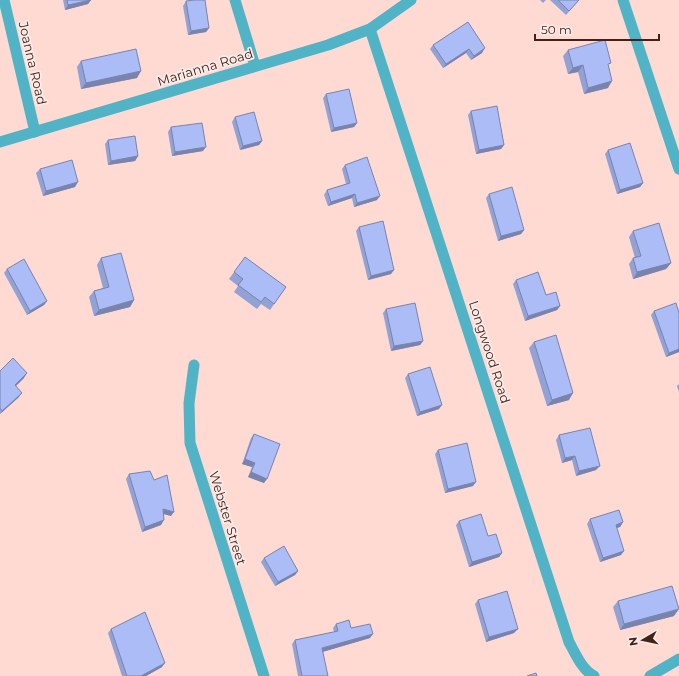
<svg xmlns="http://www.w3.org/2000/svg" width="679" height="676" font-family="Montserrat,sans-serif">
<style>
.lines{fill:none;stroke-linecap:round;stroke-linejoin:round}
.minor{stroke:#51b3c6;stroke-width:11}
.wall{fill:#93a2d4}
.shaded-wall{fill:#7884ad}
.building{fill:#abbcf7;stroke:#7884ad}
.labels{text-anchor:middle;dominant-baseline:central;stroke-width:3.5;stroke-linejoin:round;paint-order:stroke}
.street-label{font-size:13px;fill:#44221b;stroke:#ffece8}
</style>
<rect width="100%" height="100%" fill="#ffdad2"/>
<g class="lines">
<g class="minor">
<polyline points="4,0 35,132"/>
<polyline points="235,0 255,66"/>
<polyline points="623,0 679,169"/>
<path d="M370,29l199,613c6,11 13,28 25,34"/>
<polyline points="0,142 328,45 370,29 411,0"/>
<polyline points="194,365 189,403 190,443 264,676"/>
<polyline points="650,676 679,659"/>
</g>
</g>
<g class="wall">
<polygon points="63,0 91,0 88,4 65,10"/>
<polygon points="540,0 546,0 543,3"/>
<polygon points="550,0 579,0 566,15"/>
<polygon points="186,1 209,28 206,32 188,35 183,6"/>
<polygon points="468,22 482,53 471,60 466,53 443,68 430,49 433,45"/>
<polygon points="568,50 608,66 608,88 584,94 578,72 568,74 563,56"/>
<polygon points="81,61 137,78 81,89 77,67"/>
<polygon points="326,94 357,123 354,127 331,132 323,98"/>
<polygon points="471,111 504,145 501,149 476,154 468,115"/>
<polygon points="235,117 262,141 259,145 240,150 232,122"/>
<polygon points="171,127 203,151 172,156 168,132"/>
<polygon points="108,140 138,156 135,161 108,165 105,144"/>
<polygon points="608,150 643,183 640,187 617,194 605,154"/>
<polygon points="345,165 377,200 354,207 352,198 328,206 324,195 327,190 346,184 342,169"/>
<polygon points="40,169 75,187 43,196 36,173"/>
<polygon points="489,194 524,230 521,234 498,241 486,198"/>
<polygon points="359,227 391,274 368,280 356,231"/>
<polygon points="633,231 671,263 666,269 633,279 629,264 633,258 635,258 629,237"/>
<polygon points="245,257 286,287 270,310 261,304 257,309 234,292 238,286 229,279"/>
<polygon points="101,258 134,300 130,307 94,316 89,297 94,291 103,288 97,265"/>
<polygon points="7,269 47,301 44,305 27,315 4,273"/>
<polygon points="516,280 546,295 560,306 557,310 525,321 513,284"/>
<polygon points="386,309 423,341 420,345 391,351 383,313"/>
<polygon points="654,311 679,313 679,352 666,357 651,315"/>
<polygon points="534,342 569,400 547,406 529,348"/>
<polygon points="0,371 24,378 15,386 19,397 0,414"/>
<polygon points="408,374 439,409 417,416 405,378"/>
<polygon points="679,384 679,392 677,386"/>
<polygon points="254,434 264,483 248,477 252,467 242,464 251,438"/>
<polygon points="559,435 596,470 576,476 572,460 562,463 556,440"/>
<polygon points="438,450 473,486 445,493 435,454"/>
<polygon points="129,474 154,480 171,516 164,514 161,525 142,532 126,479"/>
<polygon points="590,519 623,522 620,527 617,528 621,555 600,562 587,524"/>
<polygon points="459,521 488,536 502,553 499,557 469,567 456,525"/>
<polygon points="264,558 298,571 295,575 275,586 261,562"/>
<polygon points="478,600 514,633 486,642 475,604"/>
<polygon points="618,601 674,616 620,630 613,607"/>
<polygon points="336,624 351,628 370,638 322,652 328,676 298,676 292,644 295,640 334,632 333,628"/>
<polygon points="111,629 162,667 146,676 122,676 108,633"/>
</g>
<g class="shaded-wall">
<polygon points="91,0 88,4 65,10 68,5"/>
<polygon points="209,28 206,32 188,35 191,31"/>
<polygon points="485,48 482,53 471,60 474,56"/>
<polygon points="469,49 466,53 443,68 446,64"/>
<polygon points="583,65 578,72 568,74 573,68"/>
<polygon points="141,71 137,78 81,89 86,83"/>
<polygon points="612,81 608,88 584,94 588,88"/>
<polygon points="357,123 354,127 331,132 334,128"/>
<polygon points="262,141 259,145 240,150 243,146"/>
<polygon points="504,145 501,149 476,154 479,150"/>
<polygon points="206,147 203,151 172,156 175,152"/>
<polygon points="138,156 135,161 108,165 111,161"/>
<polygon points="78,182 75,187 43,196 46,191"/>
<polygon points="643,183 640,187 617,194 620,190"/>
<polygon points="355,194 352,198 328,206 331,202"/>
<polygon points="380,196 377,200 354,207 357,203"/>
<polygon points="524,230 521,234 498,241 501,236"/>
<polygon points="671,263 666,269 633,279 637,272"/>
<polygon points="394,270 391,274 368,280 371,276"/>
<polygon points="134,300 130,307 94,316 99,310"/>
<polygon points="47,301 44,305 27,315 30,311"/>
<polygon points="560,306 557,310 525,321 528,316"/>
<polygon points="423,341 420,345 391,351 394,346"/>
<polygon points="679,349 679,352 666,357 669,353"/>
<polygon points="27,373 24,378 12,390 15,385"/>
<polygon points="22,393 19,397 0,414 2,411"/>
<polygon points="573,393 569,400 547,406 552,400"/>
<polygon points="442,405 439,409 417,416 420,412"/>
<polygon points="575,456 572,460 562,463 565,458"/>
<polygon points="245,459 255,463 252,467 242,464"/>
<polygon points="600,466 596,470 576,476 579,471"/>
<polygon points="251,472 267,479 264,483 248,477"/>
<polygon points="476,482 473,486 445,493 448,489"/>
<polygon points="163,509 174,512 171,516 160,513"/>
<polygon points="164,520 161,525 142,532 145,527"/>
<polygon points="623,522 620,527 613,529 616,525"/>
<polygon points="624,551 621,555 600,562 603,558"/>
<polygon points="502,553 499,557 469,567 472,562"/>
<polygon points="298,571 295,575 275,586 278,582"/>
<polygon points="679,609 674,616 620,630 624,624"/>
<polygon points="518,629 514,633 486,642 489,637"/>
<polygon points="373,634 370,638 319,653 322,648"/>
<polygon points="165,663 162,667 146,676 141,676"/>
</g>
<g class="building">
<polygon points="67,0 91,0 68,5"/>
<polygon points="194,0 205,0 209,28 191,31 186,1"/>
<polygon points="558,0 579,0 569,11"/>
<polygon points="468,22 485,48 474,56 469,49 446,64 433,45"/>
<polygon points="605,40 611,63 608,64 612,81 588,88 583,65 573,68 568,50"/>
<polygon points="136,49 141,71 86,83 81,61"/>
<polygon points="349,89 357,123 334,128 326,94"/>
<polygon points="497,106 504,145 479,150 471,111"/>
<polygon points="254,112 262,141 243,146 235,117"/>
<polygon points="202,123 206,147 175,152 171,127"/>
<polygon points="135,136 138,156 111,161 108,140"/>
<polygon points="630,143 643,183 620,190 608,150"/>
<polygon points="367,157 380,196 357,203 355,194 331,202 327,190 350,183 345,165"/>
<polygon points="72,160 78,182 46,191 40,169"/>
<polygon points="512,187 524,230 501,236 489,194"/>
<polygon points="383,221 394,270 371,276 359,227"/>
<polygon points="659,223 671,263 637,272 633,258 641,256 633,231"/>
<polygon points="121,253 134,300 99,310 94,291 109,287 101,258"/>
<polygon points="245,257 286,287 274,304 265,297 261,302 238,285 243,279 234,272"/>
<polygon points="24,259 47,301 30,311 7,269"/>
<polygon points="538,272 546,295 556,292 560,306 528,316 516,280"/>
<polygon points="415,303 423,341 394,346 386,309"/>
<polygon points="676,303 679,313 679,349 669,353 654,311"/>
<polygon points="556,335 573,393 552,400 534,342"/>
<polygon points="13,358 27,373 15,385 22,393 2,411 0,408 0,371"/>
<polygon points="430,367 442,405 420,412 408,374"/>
<polygon points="590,428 600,466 579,471 575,456 565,458 559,435"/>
<polygon points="254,434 280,444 267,479 251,472 255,463 245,459"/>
<polygon points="467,443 476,482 448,489 438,450"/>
<polygon points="150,471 154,480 167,475 174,512 163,509 164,520 145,527 129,474"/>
<polygon points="619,510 623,522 616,525 624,551 603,558 590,519"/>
<polygon points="481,514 488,536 496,534 502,553 472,562 459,521"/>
<polygon points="284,546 298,571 278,582 264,558"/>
<polygon points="672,586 679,609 624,624 618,601"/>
<polygon points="507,591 518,629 489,637 478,600"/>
<polygon points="145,612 165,663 141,676 127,676 111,629"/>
<polygon points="349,620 351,628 370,624 373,634 322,648 328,676 302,676 295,640 338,631 336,624"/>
<polygon points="536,673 537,676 527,676"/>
</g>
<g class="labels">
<g class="street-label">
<text transform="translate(33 63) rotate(77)">Joanna Road</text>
<text transform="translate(205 67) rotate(-17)">Marianna Road</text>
<text transform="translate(490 352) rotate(72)">Longwood Road</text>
<text transform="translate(228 518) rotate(73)">Webster Street</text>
</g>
</g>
<g transform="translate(643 640) rotate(261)" stroke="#ffece8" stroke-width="3" paint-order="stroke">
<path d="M0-3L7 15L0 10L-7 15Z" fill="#44221b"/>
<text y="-6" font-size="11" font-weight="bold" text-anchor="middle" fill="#44221b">N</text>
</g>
<path d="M535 34v6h124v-6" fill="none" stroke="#44221b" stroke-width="2"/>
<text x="541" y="34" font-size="12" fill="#44221b" stroke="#ffece8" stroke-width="3" paint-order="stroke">50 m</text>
</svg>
